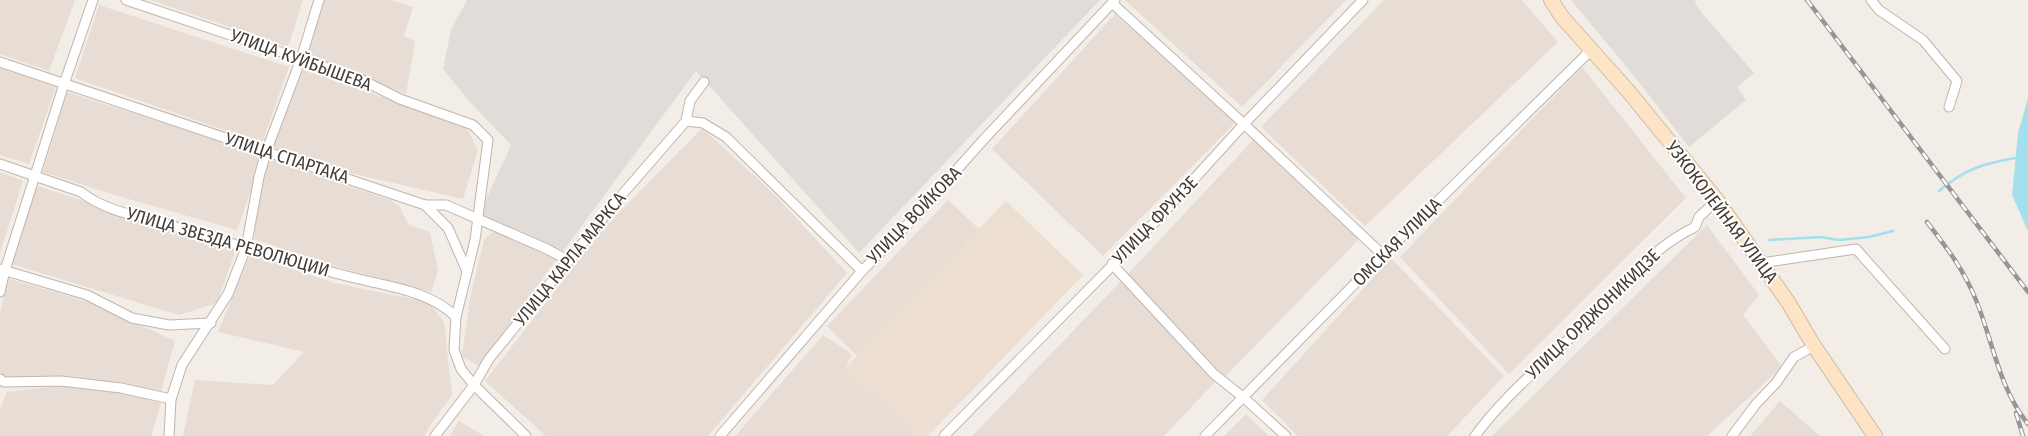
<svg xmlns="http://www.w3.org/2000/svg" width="2028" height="436" font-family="'Fira Sans Condensed',sans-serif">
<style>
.residential{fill:#e7ddd5}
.industrial{fill:#e2dcd8}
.education{fill:#ecded1}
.water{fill:#a4dfee}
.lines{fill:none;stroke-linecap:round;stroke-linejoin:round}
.stream{stroke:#a4dfee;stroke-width:2.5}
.street-casing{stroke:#c1b5ac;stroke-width:11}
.secondary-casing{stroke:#d5b99a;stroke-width:16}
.street{stroke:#fff;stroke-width:9}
.secondary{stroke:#fde4c6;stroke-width:14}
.rail-casing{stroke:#969696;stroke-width:4.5}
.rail{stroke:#fff;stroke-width:2.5;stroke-dasharray:8;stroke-linecap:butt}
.labels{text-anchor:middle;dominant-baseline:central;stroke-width:4;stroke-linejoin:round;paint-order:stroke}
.street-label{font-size:18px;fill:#463c36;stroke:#fff}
</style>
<rect width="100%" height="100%" fill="#f3ede7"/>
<g class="residential">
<polygon points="0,0 75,0 49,71 0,54"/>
<polygon points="151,0 303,0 288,47"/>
<polygon points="322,0 391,0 413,7 404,36 415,41 406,94 308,56"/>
<polygon points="1125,0 1346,0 1242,107"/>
<polygon points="1384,0 1522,0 1558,42 1365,226 1261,127"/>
<polygon points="99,5 289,67 262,143 75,78"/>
<polygon points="1115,14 1236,122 1103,256 992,149"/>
<polygon points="0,67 56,87 29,164 0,155"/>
<polygon points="1582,67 1686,198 1509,374 1400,257"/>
<polygon points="303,70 465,125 478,150 463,199 346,172 272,148"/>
<polygon points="67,92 263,155 237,230 118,196 43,172"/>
<polygon points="702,128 774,194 847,273 708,436 546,436 485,381 604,228"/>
<polygon points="1254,139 1359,239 1225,377 1128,274"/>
<polygon points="269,159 390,200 399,206 409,225 430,232 438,271 431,292 323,263 254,239 260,192"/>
<polygon points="0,172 23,181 0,253"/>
<polygon points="37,186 236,249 217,303 179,315 11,264"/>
<polygon points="948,200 979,229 857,356 827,326"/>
<polygon points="1707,225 1759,295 1743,315 1782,367 1707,436 1492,436"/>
<polygon points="495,230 556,260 480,367 462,356 470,298 484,240"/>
<polygon points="250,255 334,283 429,302 444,322 452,395 429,427 425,436 183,436 195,380 273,385 304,352 218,332"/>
<polygon points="1391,258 1504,376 1447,436 1298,436 1262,400"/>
<polygon points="7,278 92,303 175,341 161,391 71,376 7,378 0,373 0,313"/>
<polygon points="1122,280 1215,382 1164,436 972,436"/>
<polygon points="823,335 852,354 845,368 916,436 735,436"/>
<polygon points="66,385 120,391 161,403 151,436 0,436 0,409 7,392"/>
<polygon points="1780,401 1820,436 1750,436"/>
<polygon points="1246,414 1269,436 1224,436"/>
<polygon points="459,421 484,436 450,436"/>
</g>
<g class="industrial">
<polygon points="467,0 1100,0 859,253 696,71 563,251 479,215 511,145 469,101 443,69 451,30"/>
<polygon points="1571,0 1695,0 1696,5 1702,13 1754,73 1737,87 1746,100 1689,147 1635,77"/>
</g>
<polygon class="education" points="1006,201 1083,275 928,436 916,436 845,368"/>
<polygon class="water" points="2028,98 2028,231 2012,195 2018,133"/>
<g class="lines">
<g class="stream">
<path d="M1939,191c26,-22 43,-27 76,-33l3,1"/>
<polyline points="1769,240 1820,237 1839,240 1869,237 1893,231"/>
</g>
<defs>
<g id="street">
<polyline points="126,0 358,78 400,99 473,125 488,140 475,240 456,317 454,350 461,369 474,385 526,436"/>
<polyline points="1871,0 1879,10 1923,40 1957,81 1949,107"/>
<polyline points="1112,3 1244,124 1383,255"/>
<polyline points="0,62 425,205 446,205 547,249 569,261"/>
<polyline points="686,121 703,123 726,137 862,271"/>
<path d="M0,164l81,28c25,20 62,25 92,34 60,18 121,37 182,52 35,9 75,13 101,39"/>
<polyline points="425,205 448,228 467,271"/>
<polyline points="1761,263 1856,249 1945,349"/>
<polyline points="1112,264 1214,374 1244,398 1286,436"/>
<polyline points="0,269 87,295 132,318 169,325 211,323"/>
<polyline points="0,292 5,270 64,84 93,0"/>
<polyline points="0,379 4,382 61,381 121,388 171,399"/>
<polyline points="169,436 171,399 182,365 228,294 246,248 259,177 266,152 301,59 319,0"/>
<polyline points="435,436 474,385 489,359 620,197 686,121 690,101 704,82"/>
<polyline points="720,436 862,271 911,221 986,137 1115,0"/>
<polyline points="944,436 1155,222 1244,124 1363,0"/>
<polyline points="1205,436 1383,255 1591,50"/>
<path d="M1475,436c30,-41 68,-71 104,-107 36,-36 70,-80 116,-102l4,-10 18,-17"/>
<polyline points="1732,436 1756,404 1776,383 1794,357 1814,346"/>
</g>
<polyline id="secondary" points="1551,0 1562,17 1629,92 1717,200 1788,302 1814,346 1875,436"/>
</defs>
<use href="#street" class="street-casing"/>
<use href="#secondary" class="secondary-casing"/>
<use href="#street" class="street"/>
<use href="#secondary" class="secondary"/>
<defs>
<g id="rail">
<polyline points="1807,0 2028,292"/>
<path d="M1927,222c20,26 37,48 49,78 17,42 23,88 52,124"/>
<polyline points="2016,413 2023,436"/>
</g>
</defs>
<use href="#rail" class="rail-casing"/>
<use href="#rail" class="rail"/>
</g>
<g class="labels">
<g class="street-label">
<text transform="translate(301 60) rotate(20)">УЛИЦА КУЙБЫШЕВА</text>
<text transform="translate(287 158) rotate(18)">УЛИЦА СПАРТАКА</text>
<text transform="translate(1722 212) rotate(53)">УЗКОКОЛЕЙНАЯ УЛИЦА</text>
<text transform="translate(914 215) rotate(-46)">УЛИЦА ВОЙКОВА</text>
<text transform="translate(1155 220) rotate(-46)">УЛИЦА ФРУНЗЕ</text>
<text transform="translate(228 242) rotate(16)">УЛИЦА ЗВЕЗДА РЕВОЛЮЦИИ</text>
<text transform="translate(1397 242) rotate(-45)">ОМСКАЯ УЛИЦА</text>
<text transform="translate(570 259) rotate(-51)">УЛИЦА КАРЛА МАРКСА</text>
<text transform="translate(1593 314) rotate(-44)">УЛИЦА ОРДЖОНИКИДЗЕ</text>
</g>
</g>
</svg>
